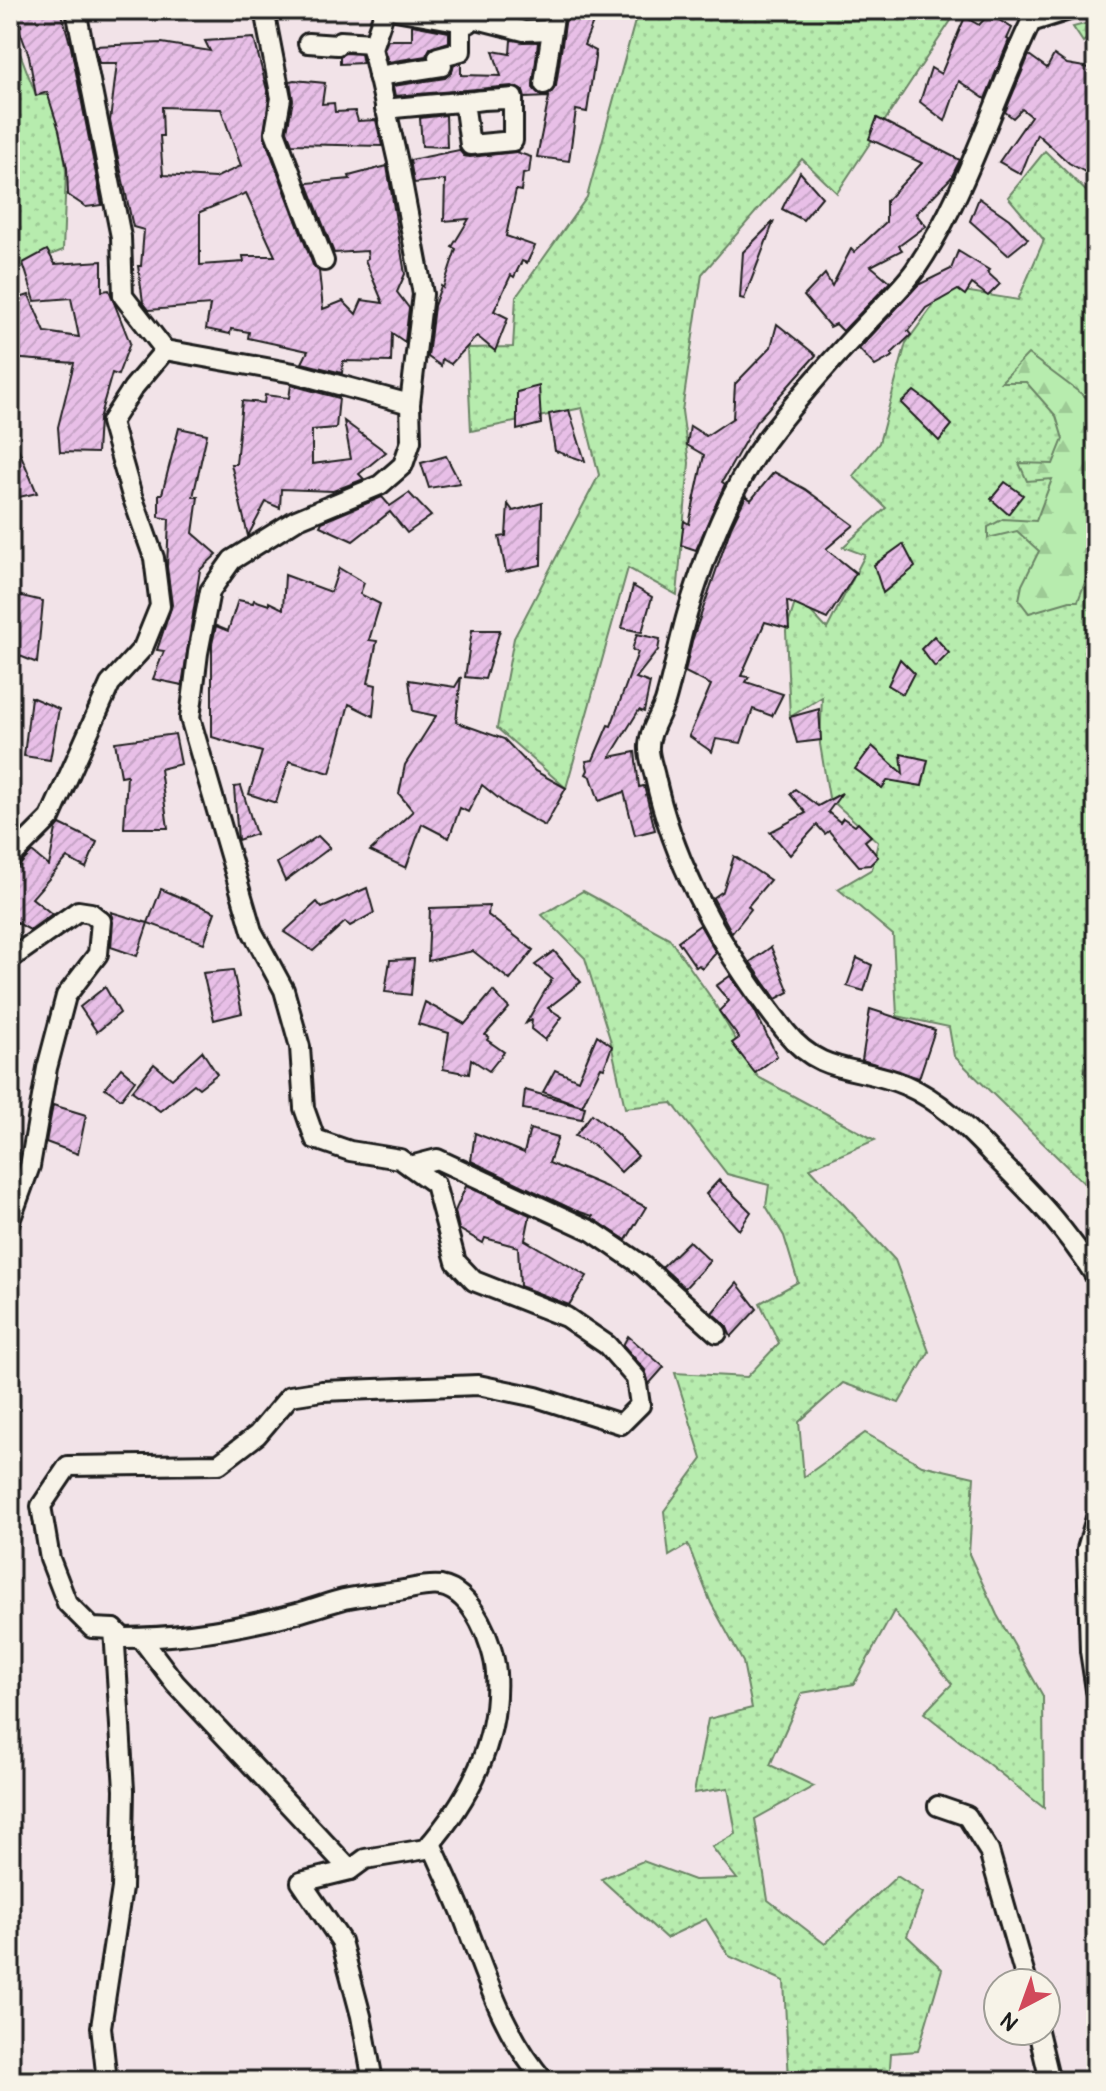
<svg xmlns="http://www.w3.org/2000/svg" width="1106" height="2091" font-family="Pangolin,sans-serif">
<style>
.grass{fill:url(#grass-dots);stroke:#6a8465;stroke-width:2}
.forest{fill:url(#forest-firs);stroke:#6a8465;stroke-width:2}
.park{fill:url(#park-tufts);stroke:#6a8465;stroke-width:2}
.building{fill:url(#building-hatch);stroke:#1c1c1c;stroke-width:2;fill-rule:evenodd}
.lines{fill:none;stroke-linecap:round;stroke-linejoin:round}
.street-casing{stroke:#1c1c1c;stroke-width:24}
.street{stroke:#f7f3e8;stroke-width:18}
</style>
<defs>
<pattern id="grass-dots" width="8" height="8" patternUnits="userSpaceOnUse" patternTransform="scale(2)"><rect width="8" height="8" fill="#b7ecae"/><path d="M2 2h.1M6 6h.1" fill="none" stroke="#9dca95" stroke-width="1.8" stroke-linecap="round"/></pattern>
<pattern id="forest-firs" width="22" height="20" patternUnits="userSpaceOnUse" patternTransform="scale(2)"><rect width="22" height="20" fill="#b7ecae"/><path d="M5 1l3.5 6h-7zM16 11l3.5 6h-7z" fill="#9dca95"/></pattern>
<pattern id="park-tufts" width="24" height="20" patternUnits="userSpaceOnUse" patternTransform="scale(2)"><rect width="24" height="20" fill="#b7ecae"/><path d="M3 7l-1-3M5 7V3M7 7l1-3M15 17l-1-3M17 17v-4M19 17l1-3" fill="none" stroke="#9dca95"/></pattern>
<pattern id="building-hatch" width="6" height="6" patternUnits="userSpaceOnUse" patternTransform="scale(2)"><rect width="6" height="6" fill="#e8bfe7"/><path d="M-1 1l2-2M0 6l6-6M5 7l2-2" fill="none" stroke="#c6a4c6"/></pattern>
</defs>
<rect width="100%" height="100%" fill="#f2e3e8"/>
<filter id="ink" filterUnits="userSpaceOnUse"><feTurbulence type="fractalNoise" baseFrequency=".0125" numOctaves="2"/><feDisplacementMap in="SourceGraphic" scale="16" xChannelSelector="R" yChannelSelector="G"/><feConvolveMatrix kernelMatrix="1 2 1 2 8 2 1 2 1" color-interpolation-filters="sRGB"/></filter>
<g filter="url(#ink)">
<g class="grass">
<polygon points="622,10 958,10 837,193 802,159 702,274 682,411 689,463 677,595 628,568 566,788 497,728 514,638 599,475 582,408 471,431 467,348 513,347 516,297 587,197 635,21"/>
<polygon points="10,27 36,95 55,95 62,131 66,172 63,250 10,271"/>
<polygon points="1045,151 1096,201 1096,1033 1084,1073 1096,1079 1096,1195 954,1056 949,1027 897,1016 893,935 838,889 872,869 878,842 829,798 820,744 822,697 790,717 786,631 797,597 827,629 865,555 843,547 886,508 853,476 879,443 906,343 946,288 1018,300 1044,240 1008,197"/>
<polygon points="583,891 669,938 710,996 758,1077 875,1140 810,1168 895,1260 929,1352 899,1403 843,1383 799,1422 804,1477 865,1433 922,1465 974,1477 969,1554 997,1615 1043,1696 1044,1808 924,1713 952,1684 894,1611 854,1684 802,1693 770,1765 814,1786 755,1819 768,1900 825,1944 897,1876 923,1893 907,1936 942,1969 918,2051 891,2053 889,2081 789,2081 784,1981 729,1956 706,1919 666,1938 601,1879 643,1861 694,1880 737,1879 712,1847 736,1834 728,1788 694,1793 708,1719 752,1708 743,1662 711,1603 688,1545 669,1556 664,1511 702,1459 675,1373 747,1377 779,1343 760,1303 798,1282 784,1236 766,1206 769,1185 727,1174 672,1103 625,1108 610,1039 585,958 542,915"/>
</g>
<g class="forest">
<polygon points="1096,21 1096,40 1093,34 1083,42 1073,27"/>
<polygon points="1028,354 1095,404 1096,421 1089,436 1096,438 1096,565 1092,564 1078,601 1070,601 1029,613 1019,600 1022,585 1039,551 1017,531 988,538 988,527 1003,519 1036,521 1052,479 1027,481 1019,463 1053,464 1063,439 1056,416 1026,382 1001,382"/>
</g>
<polygon class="park" points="494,10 528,10 524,31 491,24"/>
<g class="building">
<polygon points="16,10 61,10 71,47 102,205 86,207 68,195 67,168 59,130 47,92 36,96 29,56 18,26 21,26"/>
<polygon points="526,10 543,10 542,18 523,18"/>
<polygon points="567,10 598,10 584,45 596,51 587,112 576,110 569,161 537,157 549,97 525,98 523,91 512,86 395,96 393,86 445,78 452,72 454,65 461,63 461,75 501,76 493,51 510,54 511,40 538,42 533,88 541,96 549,95 556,86"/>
<polygon points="989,14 1012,28 1007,39 1009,40 985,99 959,81 945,121 920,102 931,68 941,74 965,17 979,25"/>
<polygon points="412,25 449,32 449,42 430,48 426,56 388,62 384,49 388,40 412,40"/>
<path d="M254,38l15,60 -5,38 49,129 6,6 4,38 20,-8 13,13 6,-14 21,3 -18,-43 3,-2 -1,-7 -33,2 -27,-70 43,-4 -1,-3 38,-10 18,108 -8,18 12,16 -4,34 -13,-9 -1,29 -48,-1 -1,12 -40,-10 6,-12 -60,-13 1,-6 -18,-3 -1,5 -24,-5 4,-24 -61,5 -6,-8 -5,-36h3l3,-36 -11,-3 -23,-106 7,-58h-18l-4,-17 67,-3 48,8 -5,-10zM162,107l59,2 20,57 -26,12 -52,-3 -3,-39h3zM246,193l29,63h-32l1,6 -44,3v-53z"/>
<polygon points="345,53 361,54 363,63 340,64 340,56"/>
<polygon points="1029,55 1047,68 1054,55 1067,64 1096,69 1096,178 1069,163 1037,134 1021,174 999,162 1031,116 1022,109 1013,118 1005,112"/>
<polygon points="294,80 325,83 322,104 334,103 335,112 355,111 358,121 376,120 382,146 292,144 287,131 293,100 290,81"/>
<polygon points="446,115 447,147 422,146 420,118"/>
<polygon points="877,118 960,160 951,178 916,214 926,226 899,246 902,250 871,266 890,282 843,331 836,324 830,327 804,296 825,274 832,286 851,249 854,252 886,222 886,201 922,163 869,139"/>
<polygon points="459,150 464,156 470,157 516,152 531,157 529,173 523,174 521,191 516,190 506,236 535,246 527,263 522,261 514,277 511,275 494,311 508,318 495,351 477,336 451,364 442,359 441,366 428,357 434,306 441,286 443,288 456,249 452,247 469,219 444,221 445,180 414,183 410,160"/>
<polygon points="800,172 822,197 803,220 782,209"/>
<polygon points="979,198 1009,219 1028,239 1008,255 970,221"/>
<polygon points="774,221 744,299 740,298 743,252"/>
<polygon points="47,250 55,264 102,261 102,291 109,290 130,343 118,375 112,373 99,419 97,453 60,452 58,427 74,363 10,358 10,301 29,295 45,332 79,337 71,298 35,301 23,263"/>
<polygon points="958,251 989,270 987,272 1000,284 988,296 972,284 965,295 958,290 926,308 908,331 911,335 891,354 893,356 875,366 859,349 918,285 951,269"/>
<polygon points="777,324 816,355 756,422 722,482 725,484 696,550 681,545 684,521 689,524 704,455 687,445 690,426 706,436 733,418 735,384 771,347"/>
<polygon points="291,385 339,398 336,428 312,430 312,464 351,459 344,421 386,452 359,474 364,479 333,491 281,489 280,508 266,502 248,536 231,464 236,464 242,401 264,403 265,395 289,398"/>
<polygon points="539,386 541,424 517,430 517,392"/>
<polygon points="914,391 930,403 952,425 939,441 901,403"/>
<polygon points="569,410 585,461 555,451 549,414"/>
<polygon points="179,428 207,434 193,497 198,497 193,533 217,554 200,570 182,685 153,679 164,651 157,650 172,605 167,567 169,519 159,517 159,494 162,494"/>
<polygon points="10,429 37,493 10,499"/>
<polygon points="446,456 460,483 429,488 421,463"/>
<polygon points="774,472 805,489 854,525 826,549 856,573 827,619 787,601 789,629 765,622 741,676 749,677 746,682 783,694 772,716 753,709 741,743 716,739 712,752 689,736 711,685 685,672 692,641 731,527 746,496 751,500"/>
<polygon points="1005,482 1023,495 1008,514 991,499"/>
<polygon points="409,493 431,516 407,533 390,512 353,541 320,526 322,522 382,497 390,506"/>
<polygon points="542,503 541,565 506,572 499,537 506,536 508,504 513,511"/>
<polygon points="903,544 915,567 883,593 874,565"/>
<polygon points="339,568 364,583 360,594 380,604 369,640 377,641 368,683 376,685 373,716 349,704 330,773 289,761 276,803 249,794 262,752 212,737 212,644 216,626 228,631 238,600 253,603 254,600 269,605 269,602 283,609 285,575 331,592"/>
<polygon points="633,586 652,597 642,632 622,628"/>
<polygon points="17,595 43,601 37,663 10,652 10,619"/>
<polygon points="472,630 500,630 485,679 465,677"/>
<polygon points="637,634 660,639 658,650 636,678 650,683 644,712 639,710 610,757 635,752 639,787 644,786 655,830 635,835 624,792 599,801 591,777 586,774 588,770 586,761 593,760 608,725 611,726 638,652 632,650"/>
<polygon points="934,636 949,653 935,667 921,649"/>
<polygon points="900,659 914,673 903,694 888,685"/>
<polygon points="461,677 456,722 504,739 535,771 566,788 545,826 508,806 482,785 468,812 460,808 449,838 422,824 406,868 370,851 413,811 399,794 405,765 436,716 413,711 409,680 455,687"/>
<polygon points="31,697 59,709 50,760 24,756"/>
<polygon points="819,709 821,740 797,743 790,717"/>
<polygon points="175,734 181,764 160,769 168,828 124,828 127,775 121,776 115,742"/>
<polygon points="872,746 903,774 901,754 928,760 922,786 888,780 882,788 855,769"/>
<polygon points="241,786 256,834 238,840 234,787"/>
<polygon points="795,789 818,806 842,793 828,812 840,822 843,818 855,826 858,823 871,836 865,841 878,857 870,865 859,866 829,831 825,834 817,825 790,855 770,832 806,813 790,794"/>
<polygon points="60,824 97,842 86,868 67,858 32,898 52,914 30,930 10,919 10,870 18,867 32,852 49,866 56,829"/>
<polygon points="318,836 330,848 285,881 277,863"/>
<polygon points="734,856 770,880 748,906 751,909 732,933 713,898 723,891"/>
<polygon points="367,888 374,913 350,926 345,922 313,951 284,932 317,902 322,908"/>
<polygon points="161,889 215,912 204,943 148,923"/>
<polygon points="489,906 488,915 533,950 510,980 473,951 428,961 430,908"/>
<polygon points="111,912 148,923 137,956 111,947 113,922"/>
<polygon points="700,925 716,953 702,969 699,965 696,967 678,941"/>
<polygon points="771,947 789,992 776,999 750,962"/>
<polygon points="554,951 581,982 548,1008 562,1017 545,1040 531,1029 532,1020 526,1023 552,979 535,965"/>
<polygon points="857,958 872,965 864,991 847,986"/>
<polygon points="414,959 411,995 385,992 390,960"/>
<polygon points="233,970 242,1013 214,1020 203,973"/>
<polygon points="730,976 755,1011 777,1056 755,1073 732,1043 739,1038 719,1011 729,1001 716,986"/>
<polygon points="105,987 120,1013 97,1032 80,1007"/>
<polygon points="493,991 509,1008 485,1035 489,1037 487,1040 504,1052 489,1071 471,1059 469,1074 443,1069 449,1033 418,1024 425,1002 465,1024"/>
<polygon points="870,1009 935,1030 919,1078 862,1060"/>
<polygon points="597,1035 612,1046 604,1068 601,1067 582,1106 543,1092 555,1070 578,1080"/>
<polygon points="202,1051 217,1074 199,1088 194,1084 160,1111 132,1091 154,1064 172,1079"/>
<polygon points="121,1068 135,1080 121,1099 105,1088"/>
<polygon points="525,1090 585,1107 582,1119 523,1109"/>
<polygon points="53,1105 86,1115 78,1154 46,1142"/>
<polygon points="592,1114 617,1134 638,1156 621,1172 594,1145 575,1136"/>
<polygon points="530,1129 558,1137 549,1163 604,1186 646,1207 626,1240 592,1218 593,1216 574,1210 471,1161 475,1133 524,1153"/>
<polygon points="719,1180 751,1212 739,1230 706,1194"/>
<polygon points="466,1186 530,1215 525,1240 587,1276 569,1305 520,1286 518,1247 485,1238 483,1243 459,1229 455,1211"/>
<polygon points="689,1241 710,1261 685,1288 662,1267"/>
<polygon points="737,1283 757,1309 731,1337 726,1325 712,1313"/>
<polygon points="628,1336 664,1367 649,1384 645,1370 623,1345"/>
</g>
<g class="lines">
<defs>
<g id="street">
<polyline points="76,10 121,237 123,296 165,350 294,373 410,404"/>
<polyline points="264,10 281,98 275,132 324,261"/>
<polyline points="395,10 469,23 469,17 524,31 551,30"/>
<path d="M1069,10l-38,12c-40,83 -64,172 -116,248 -15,21 -36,39 -53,58 -34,36 -67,73 -97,113 -37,52 -58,109 -77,170 -9,30 -14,61 -23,91 -5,14 -16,30 -16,44 -1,10 4,21 6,31 20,93 72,181 131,255 35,44 73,33 119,53 37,16 63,44 91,73 39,39 70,71 100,119"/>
<polyline points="308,43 337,45 340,41 373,43"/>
<polyline points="378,76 442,66 438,57 461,51 461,20"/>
<polyline points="545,78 544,84 555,10"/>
<path d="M385,109c30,-3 60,-6 90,-8 12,-2 25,-1 38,-3v43l-43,4 -6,-43"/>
<polyline points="10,858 50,818 110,684 143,648 160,606 154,558 132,496 111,422 133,388 165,350"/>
<polyline points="10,959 78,911 91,913 101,921 98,954 66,996 47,1068 30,1166 10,1221"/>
<polyline points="410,1166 437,1159 592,1231 643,1266 717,1333"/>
<polyline points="1096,1518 1087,1549 1090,1651 1096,1690"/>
<polyline points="141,1638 175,1683 350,1870"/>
<polyline points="938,1806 967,1816 989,1851 1027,1983"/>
<path d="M431,1843c10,23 21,45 30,68 24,61 39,118 83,170"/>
<polyline points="1038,2031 1050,2081"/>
<polyline points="107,2081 101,2027 122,1888 124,1790 114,1629"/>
<path d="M373,2081l-12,-65 -20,-75 -40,-59 49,-12 15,-11 61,-10c43,-50 74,-107 70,-176 -2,-28 -23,-81 -55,-87 -14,-2 -29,3 -43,5 -18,3 -36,4 -54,8 -16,4 -31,10 -47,14 -56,15 -116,25 -174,25l-9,-9 -22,-1 -25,-25 -17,-44 -9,-53 27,-40 151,-2 38,-29 33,-39 32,-5 156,-6 58,12 85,27 19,-19 -4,-27 -29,-33 -41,-28 -92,-36 -18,-19 -21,-78 -35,-25 -50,-8 -35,-12 -11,-31 -4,-61 -16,-57 -32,-59 -62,-213 8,-65 12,-62 22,-31 64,-40 84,-35 23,-20 8,-24 -1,-37 13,-110 -23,-123 -28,-123 13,-38"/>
</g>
</defs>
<use href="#street" class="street-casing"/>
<use href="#street" class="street"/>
</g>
</g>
<rect width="1106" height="2091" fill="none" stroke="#f7f3e8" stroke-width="40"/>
<rect x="20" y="20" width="1066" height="2051" fill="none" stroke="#1c1c1c" stroke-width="3" filter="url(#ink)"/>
<g transform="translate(1022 2007) rotate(221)"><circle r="38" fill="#f7f3e8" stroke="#9f9d96" stroke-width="2"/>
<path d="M0-6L14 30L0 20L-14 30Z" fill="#d1495b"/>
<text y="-12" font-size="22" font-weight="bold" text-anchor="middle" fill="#1c1c1c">N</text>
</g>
</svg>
